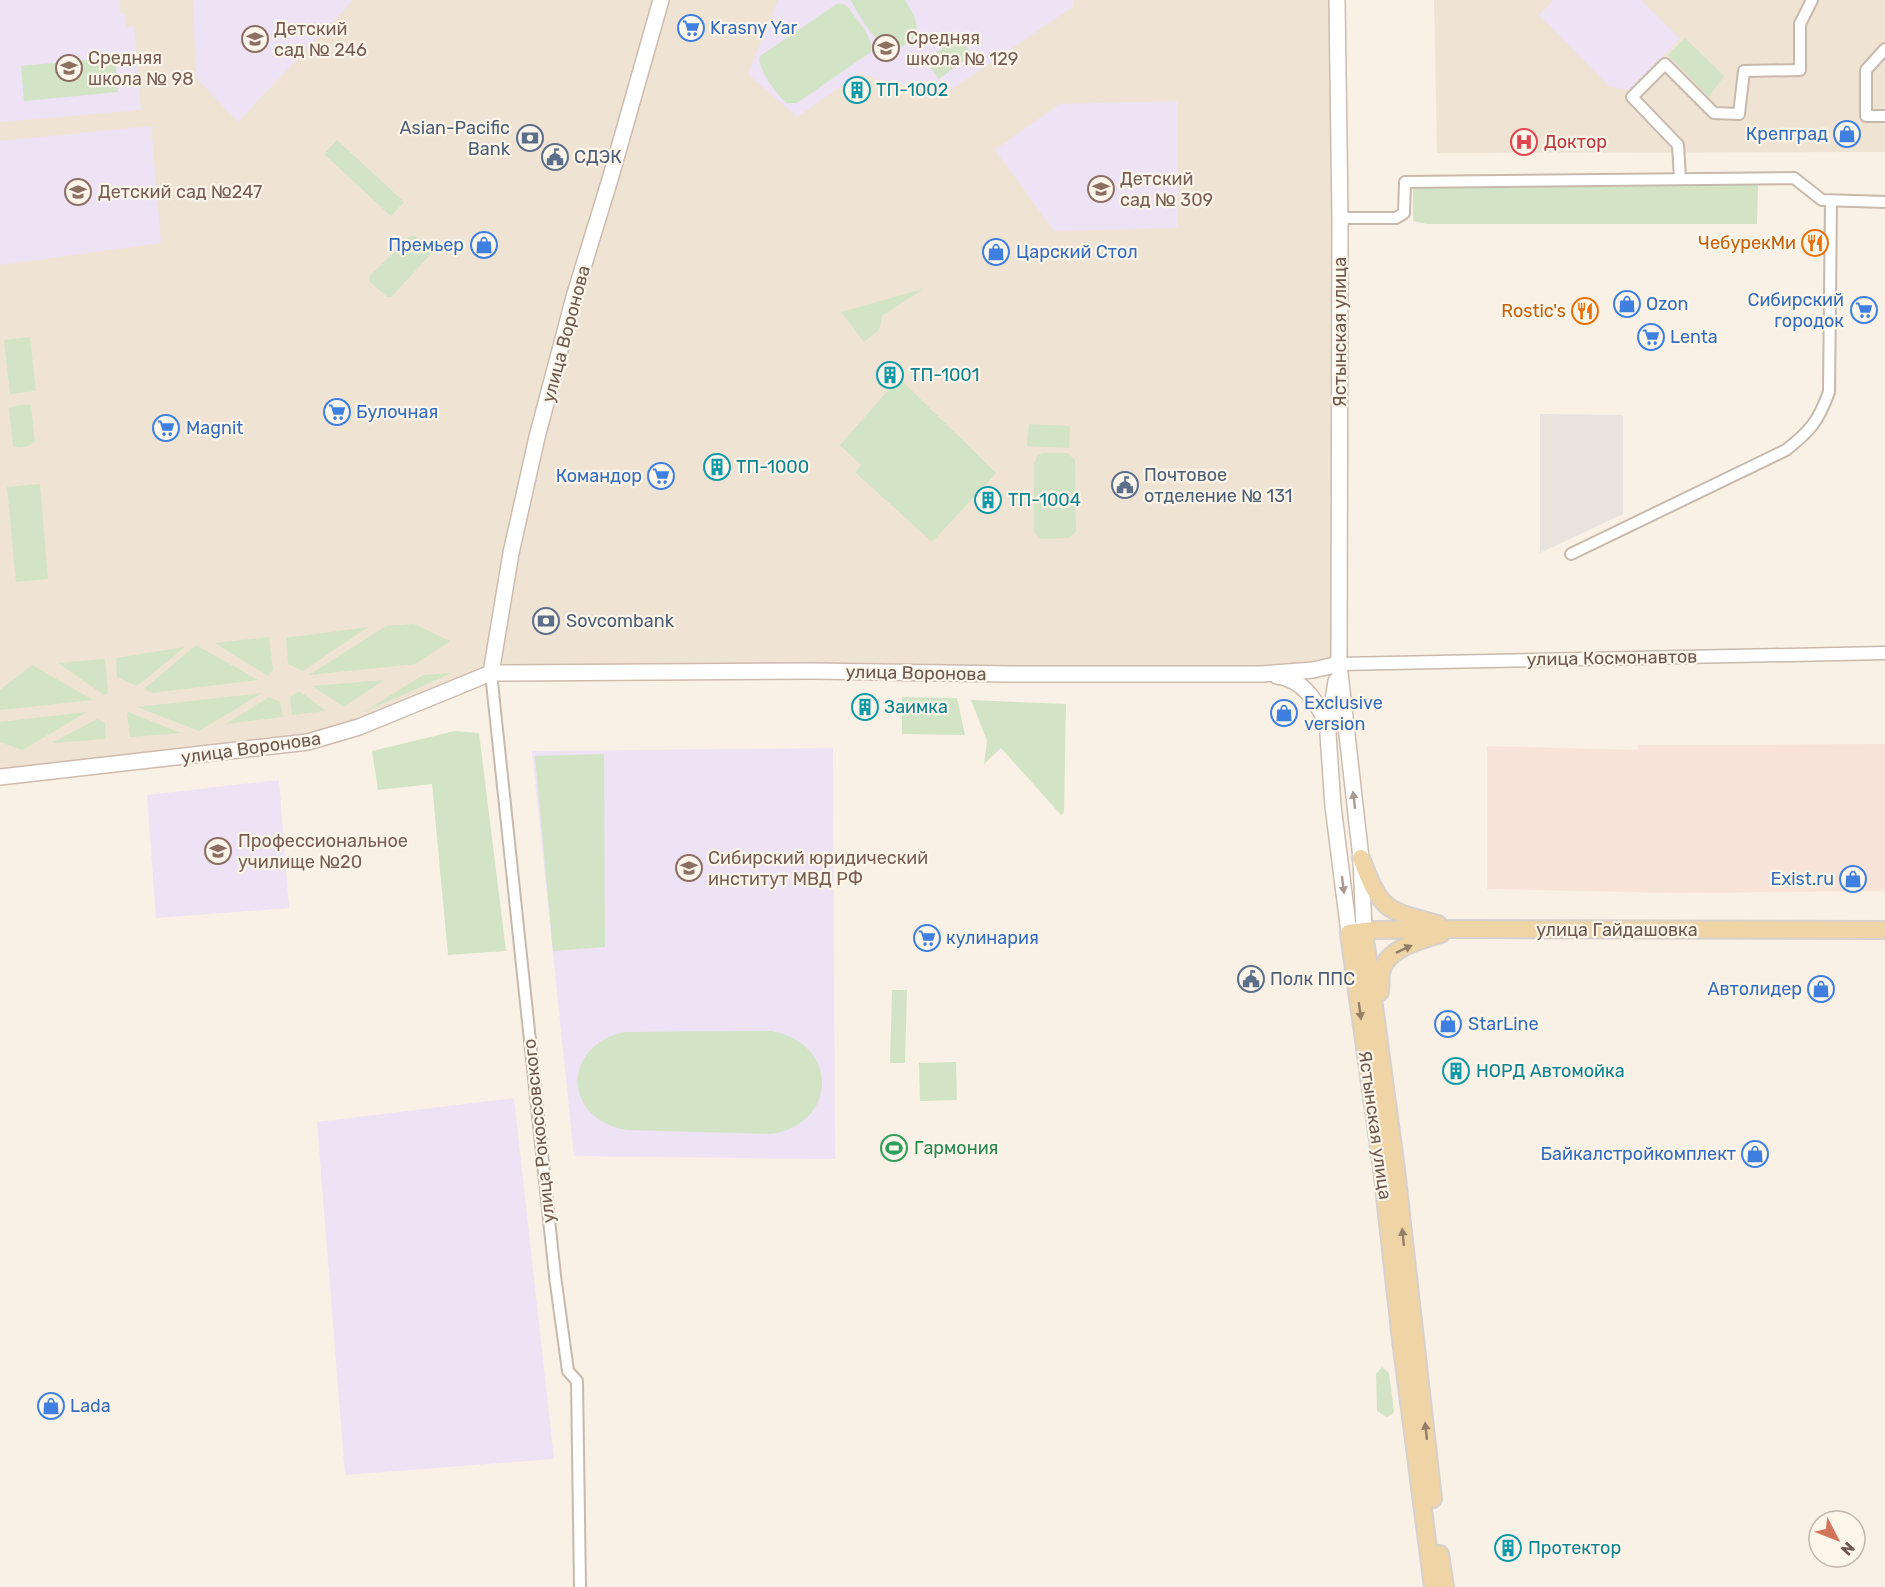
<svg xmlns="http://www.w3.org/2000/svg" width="1885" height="1587" font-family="Rubik,sans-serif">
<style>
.residential{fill:#efe3d4}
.commercial{fill:#f8e3da}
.industrial{fill:#e9e3de}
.education{fill:#eee2f5}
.green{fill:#d2e4c5}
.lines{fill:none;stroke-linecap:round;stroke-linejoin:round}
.minor-casing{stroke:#c8b9ad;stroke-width:14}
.tertiary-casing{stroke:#c8b9ad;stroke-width:15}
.secondary-casing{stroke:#cdbbae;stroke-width:18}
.primary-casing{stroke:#d6d1cd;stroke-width:20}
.minor{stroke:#fff;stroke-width:10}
.tertiary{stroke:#fff;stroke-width:12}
.secondary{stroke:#fff;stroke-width:15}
.primary{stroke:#efd4a6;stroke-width:16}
.oneway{fill:#a89b95}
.oneway2{fill:#957e68}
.labels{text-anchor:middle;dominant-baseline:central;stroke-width:4.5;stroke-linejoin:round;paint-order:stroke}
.shop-label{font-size:18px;fill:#366cbe;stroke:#fcf5ea;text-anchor:start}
.education-label{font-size:18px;fill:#785e54;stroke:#fcf5ea;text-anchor:start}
.culture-label{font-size:18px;fill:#0d838f;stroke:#fcf5ea;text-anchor:start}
.service-label{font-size:18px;fill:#4e5e75;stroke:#fcf5ea;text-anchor:start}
.health-label{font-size:18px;fill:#be3a42;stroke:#fcf5ea;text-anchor:start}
.food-label{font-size:18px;fill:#c56008;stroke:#fcf5ea;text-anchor:end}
.street-label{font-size:18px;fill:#6e594e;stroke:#fcf5ea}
.leisure-label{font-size:18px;fill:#27864d;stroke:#fcf5ea;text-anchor:start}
</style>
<rect width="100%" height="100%" fill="#f9f1e5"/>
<g class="residential">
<polygon points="0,0 1337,0 1339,664 1313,670 491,673 359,727 0,777"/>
<polygon points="1434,0 1885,0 1885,152 1437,153"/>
</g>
<polygon class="commercial" points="1885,744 1885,891 1676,893 1487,889 1487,746 1638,750 1638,745"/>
<polygon class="industrial" points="1540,414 1623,415 1623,514 1540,553"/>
<g class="education">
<polygon points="0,0 119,0 121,14 125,14 126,27 134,26 141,110 0,122"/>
<polygon points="193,0 353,0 238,122 196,78"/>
<polygon points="778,0 1074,0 1074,6 949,91 940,94 859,74 797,117 748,74"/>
<polygon points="1553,0 1641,0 1680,39 1629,90 1609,86 1539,15"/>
<polygon points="1178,101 1178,228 1054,231 995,150 1059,104"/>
<polygon points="151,126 161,243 0,265 0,141"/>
<polygon points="833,748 835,1159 574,1156 532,751"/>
<polygon points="279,780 289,908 156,918 147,795"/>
<polygon points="514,1098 554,1459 345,1475 317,1122"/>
</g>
<g class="green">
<path d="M850,0h55c12,18 21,37 -5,47 -25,3 -38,-29 -50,-47z"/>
<path d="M838,3l7,2 3,2c8,12 27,31 23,45l-74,51h-11c-9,-9 -30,-35 -26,-47z"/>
<polygon points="959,36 972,55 939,79 925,61"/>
<polygon points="1685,38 1724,76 1709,97 1668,55"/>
<polygon points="115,57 118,92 24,101 21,66"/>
<polygon points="337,140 404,202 391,216 324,154"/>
<polygon points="1758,185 1757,224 1427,224 1413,221 1413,187"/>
<polygon points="410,236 415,236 431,251 431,254 391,297 387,297 369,281 370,276"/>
<polygon points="923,289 882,316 879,330 864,342 841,312"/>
<polygon points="30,337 36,391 10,394 4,340"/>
<polygon points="899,378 996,473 932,542 855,472 861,465 840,445"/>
<path d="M19,405h12l4,37c-8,5 -14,7 -22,4l-4,-38z"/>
<polygon points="1029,424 1070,426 1069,448 1027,446"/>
<polygon points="1043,453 1067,453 1075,460 1076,531 1070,538 1041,539 1034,531 1034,463 1038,455"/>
<polygon points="40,484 48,579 16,582 7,487"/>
<polygon points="414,624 450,641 415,664 309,675 386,626"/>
<polygon points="368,627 303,671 288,664 286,638"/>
<polygon points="269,637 273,670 268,676 215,643"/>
<polygon points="196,645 258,680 151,693 144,689"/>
<polygon points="185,647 137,686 117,677 116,658"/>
<polygon points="105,659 108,693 104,695 58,663"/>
<polygon points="32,665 93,700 0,710 0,690"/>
<polygon points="452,673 362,713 423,675"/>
<polygon points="384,680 344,707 312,686"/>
<polygon points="299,691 325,710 325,711 292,715 290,697"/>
<polygon points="262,693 199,731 137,707"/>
<polygon points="269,697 280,702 283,717 226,724"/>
<polygon points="902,697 957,698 965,735 902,734"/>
<polygon points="971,700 1066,704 1064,813 1061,815 1001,748 984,764 987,741"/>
<polygon points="87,712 22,750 0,742 0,722"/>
<polygon points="128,712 181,733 130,737 127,714"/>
<polygon points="97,719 105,723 106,739 52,743"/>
<polygon points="455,731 479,733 506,951 448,955 432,784 378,790 372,751"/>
<polygon points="604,754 605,947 553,951 535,756"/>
<polygon points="892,990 907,990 905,1063 890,1063"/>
<path d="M771,1031c68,12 68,92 0,103l-144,-4c-65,-10 -66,-85 -2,-98z"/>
<polygon points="956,1062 957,1100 920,1101 919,1063"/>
<polygon points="1382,1367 1389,1373 1394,1411 1392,1415 1387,1417 1377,1411 1376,1374"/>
</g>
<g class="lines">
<defs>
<g id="minor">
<polyline points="1885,49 1866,70 1866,116 1885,116"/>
<polyline points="1680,179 1678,145 1632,97 1665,64 1714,113 1739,114 1744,71 1800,70 1800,24 1812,0"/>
<polyline points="1340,218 1396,218 1404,213 1405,182 1794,178 1822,200 1885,202"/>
<path d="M1571,554l215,-104c24,-19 32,-28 43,-58l2,-191"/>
<polyline points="491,673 555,1276 568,1371 577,1381 580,1587"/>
</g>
<polyline id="tertiary" points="1339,664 1885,653"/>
<g id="secondary">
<polyline points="1337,0 1340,218 1339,664 1361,858 1364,931"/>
<polyline points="491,673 511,553 537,437 574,297 611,176 661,0"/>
<path d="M1277,676c28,4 38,25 51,48"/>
<polyline points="1336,681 1328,734 1333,806 1349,933"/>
<polyline points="0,777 308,742 359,727 491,673 813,671 1011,674 1262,674 1313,670 1339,664"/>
</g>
<g id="primary">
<path d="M1361,858c20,53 24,52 77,66"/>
<polyline points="1364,931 1396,1170 1433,1499"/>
<path d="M1380,992c1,-6 0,-14 1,-20 6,-24 40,-32 60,-38"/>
<polyline points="1440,1554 1445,1587"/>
<polyline points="1433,1587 1401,1340 1382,1169 1349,933 1374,930 1456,929 1885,930"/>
</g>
</defs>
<use href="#minor" class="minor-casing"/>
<use href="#tertiary" class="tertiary-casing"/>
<use href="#secondary" class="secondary-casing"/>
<use href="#primary" class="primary-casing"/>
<use href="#minor" class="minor"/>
<use href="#tertiary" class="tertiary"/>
<use href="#secondary" class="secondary"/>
<use href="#primary" class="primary"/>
</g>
<defs><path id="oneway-solid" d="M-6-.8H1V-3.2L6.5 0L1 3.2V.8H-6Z" transform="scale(1.5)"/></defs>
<g class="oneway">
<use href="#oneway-solid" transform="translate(1354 800) rotate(-97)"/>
<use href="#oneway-solid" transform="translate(1343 885) rotate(83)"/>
</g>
<g class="oneway2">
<use href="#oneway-solid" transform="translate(1404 949) rotate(-25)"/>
<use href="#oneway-solid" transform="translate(1360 1011) rotate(82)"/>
<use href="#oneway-solid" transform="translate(1403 1237) rotate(-96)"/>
<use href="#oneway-solid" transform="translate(1426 1431) rotate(-96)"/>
</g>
<defs>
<symbol id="supermarket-ring" viewBox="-11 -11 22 22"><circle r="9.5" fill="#fcf5ea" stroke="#3f7fe0" stroke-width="1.5"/><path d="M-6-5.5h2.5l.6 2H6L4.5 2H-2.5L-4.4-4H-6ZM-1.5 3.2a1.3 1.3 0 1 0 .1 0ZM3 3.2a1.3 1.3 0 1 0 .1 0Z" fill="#3f7fe0"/></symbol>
<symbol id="school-ring" viewBox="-11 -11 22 22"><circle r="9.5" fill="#fcf5ea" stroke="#8d6e63" stroke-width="1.5"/><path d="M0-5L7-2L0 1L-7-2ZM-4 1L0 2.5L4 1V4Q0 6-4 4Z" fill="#8d6e63"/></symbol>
<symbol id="building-ring" viewBox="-11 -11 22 22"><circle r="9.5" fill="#fcf5ea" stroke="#0f9aa8" stroke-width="1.5"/><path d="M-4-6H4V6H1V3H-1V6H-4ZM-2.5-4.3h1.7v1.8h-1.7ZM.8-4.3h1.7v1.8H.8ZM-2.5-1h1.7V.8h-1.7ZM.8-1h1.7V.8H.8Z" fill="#0f9aa8"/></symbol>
<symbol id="shop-ring" viewBox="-11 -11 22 22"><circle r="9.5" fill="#fcf5ea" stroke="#3f7fe0" stroke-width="1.5"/><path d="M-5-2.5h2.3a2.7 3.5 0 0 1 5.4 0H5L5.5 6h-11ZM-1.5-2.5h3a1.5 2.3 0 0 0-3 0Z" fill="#3f7fe0"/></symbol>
<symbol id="bank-ring" viewBox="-11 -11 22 22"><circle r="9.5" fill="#fcf5ea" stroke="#5c6f8a" stroke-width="1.5"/><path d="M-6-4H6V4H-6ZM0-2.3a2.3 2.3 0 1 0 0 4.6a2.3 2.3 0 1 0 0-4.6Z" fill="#5c6f8a"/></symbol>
<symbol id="hospital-ring" viewBox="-11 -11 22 22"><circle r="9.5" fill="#fcf5ea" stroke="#e0444e" stroke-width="1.5"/><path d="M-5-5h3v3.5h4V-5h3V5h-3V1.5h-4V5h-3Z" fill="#e0444e"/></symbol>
<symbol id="civic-ring" viewBox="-11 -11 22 22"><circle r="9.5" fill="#fcf5ea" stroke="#5c6f8a" stroke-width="1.5"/><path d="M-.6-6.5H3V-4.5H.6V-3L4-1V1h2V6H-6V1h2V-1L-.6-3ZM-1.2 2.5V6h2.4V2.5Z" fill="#5c6f8a"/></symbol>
<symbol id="restaurant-ring" viewBox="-11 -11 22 22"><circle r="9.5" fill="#fcf5ea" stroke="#e8710a" stroke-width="1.5"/><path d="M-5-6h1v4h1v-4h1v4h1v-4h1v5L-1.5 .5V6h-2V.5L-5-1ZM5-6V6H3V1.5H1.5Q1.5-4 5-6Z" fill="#e8710a"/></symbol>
<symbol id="university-ring" viewBox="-11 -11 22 22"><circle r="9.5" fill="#fcf5ea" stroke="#8d6e63" stroke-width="1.5"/><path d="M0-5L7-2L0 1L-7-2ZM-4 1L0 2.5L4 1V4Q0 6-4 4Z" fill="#8d6e63"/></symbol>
<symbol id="stadium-ring" viewBox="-11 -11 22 22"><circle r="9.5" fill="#fcf5ea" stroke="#2e9e5b" stroke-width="1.5"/><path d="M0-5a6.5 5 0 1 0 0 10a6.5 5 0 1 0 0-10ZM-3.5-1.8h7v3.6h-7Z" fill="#2e9e5b"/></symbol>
</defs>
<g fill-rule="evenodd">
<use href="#supermarket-ring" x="676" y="13" width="30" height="30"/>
<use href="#school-ring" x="240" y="24" width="30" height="30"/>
<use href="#school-ring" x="871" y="33" width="30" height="30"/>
<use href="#school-ring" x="54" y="53" width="30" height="30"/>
<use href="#building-ring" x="842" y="75" width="30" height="30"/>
<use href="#shop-ring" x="1832" y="119" width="30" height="30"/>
<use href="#bank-ring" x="515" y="123" width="30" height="30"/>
<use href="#hospital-ring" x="1509" y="127" width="30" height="30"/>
<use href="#civic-ring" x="540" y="142" width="30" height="30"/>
<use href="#school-ring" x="1086" y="174" width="30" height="30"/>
<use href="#school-ring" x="63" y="177" width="30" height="30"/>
<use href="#restaurant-ring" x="1800" y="228" width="30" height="30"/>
<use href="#shop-ring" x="469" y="230" width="30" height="30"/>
<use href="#shop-ring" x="981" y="237" width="30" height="30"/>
<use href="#shop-ring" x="1612" y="289" width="30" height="30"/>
<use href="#supermarket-ring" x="1849" y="295" width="30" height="30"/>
<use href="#restaurant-ring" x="1570" y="296" width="30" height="30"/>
<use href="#supermarket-ring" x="1636" y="322" width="30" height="30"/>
<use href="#building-ring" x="875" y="360" width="30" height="30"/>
<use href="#supermarket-ring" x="322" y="397" width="30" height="30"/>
<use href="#supermarket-ring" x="151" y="413" width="30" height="30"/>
<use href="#building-ring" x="702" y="452" width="30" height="30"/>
<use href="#supermarket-ring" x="646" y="461" width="30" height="30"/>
<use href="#civic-ring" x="1110" y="470" width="30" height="30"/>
<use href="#building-ring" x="973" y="485" width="30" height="30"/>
<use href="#bank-ring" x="531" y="606" width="30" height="30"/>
<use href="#building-ring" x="850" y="692" width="30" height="30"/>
<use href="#shop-ring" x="1269" y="698" width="30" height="30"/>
<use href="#university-ring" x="203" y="836" width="30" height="30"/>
<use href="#university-ring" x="674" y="853" width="30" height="30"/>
<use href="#shop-ring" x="1838" y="864" width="30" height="30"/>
<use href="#supermarket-ring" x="912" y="923" width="30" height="30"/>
<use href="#civic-ring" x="1236" y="964" width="30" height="30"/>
<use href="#shop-ring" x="1806" y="974" width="30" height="30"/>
<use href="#shop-ring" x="1433" y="1009" width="30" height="30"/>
<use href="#building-ring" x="1441" y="1056" width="30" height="30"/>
<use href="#stadium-ring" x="879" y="1133" width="30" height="30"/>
<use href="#shop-ring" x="1740" y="1139" width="30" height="30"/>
<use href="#shop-ring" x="36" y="1391" width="30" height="30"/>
<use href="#building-ring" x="1493" y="1533" width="30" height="30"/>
</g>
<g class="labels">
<g class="shop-label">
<text x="710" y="28">Krasny Yar</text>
<text x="1828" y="134" text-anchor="end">Крепград</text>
<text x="464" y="245" text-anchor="end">Премьер</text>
<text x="1016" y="252">Царский Стол</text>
<text x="1844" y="300" text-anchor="end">Сибирский<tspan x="1844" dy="21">городок</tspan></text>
<text x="1646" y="304">Ozon</text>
<text x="1670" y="337">Lenta</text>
<text x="356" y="412">Булочная</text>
<text x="186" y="428">Magnit</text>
<text x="642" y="476" text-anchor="end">Командор</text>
<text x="1304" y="703">Exclusive<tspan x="1304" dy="21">version</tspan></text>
<text x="1834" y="879" text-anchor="end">Exist.ru</text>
<text x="946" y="938">кулинария</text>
<text x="1802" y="989" text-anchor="end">Автолидер</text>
<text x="1468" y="1024">StarLine</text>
<text x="1736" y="1154" text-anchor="end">Байкалстройкомплект</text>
<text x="70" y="1406">Lada</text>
</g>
<g class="education-label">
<text x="274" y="29">Детский<tspan x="274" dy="21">сад № 246</tspan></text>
<text x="906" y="38">Средняя<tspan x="906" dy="21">школа № 129</tspan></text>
<text x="88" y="58">Средняя<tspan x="88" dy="21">школа № 98</tspan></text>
<text x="1120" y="179">Детский<tspan x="1120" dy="21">сад № 309</tspan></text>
<text x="98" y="192">Детский сад №247</text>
<text x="238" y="841">Профессиональное<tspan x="238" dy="21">училище №20</tspan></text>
<text x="708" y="858">Сибирский юридический<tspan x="708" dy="21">институт МВД РФ</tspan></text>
</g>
<g class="culture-label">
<text x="876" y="90">ТП-1002</text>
<text x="910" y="375">ТП-1001</text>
<text x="736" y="467">ТП-1000</text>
<text x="1008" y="500">ТП-1004</text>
<text x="884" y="707">Заимка</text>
<text x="1476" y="1071">НОРД Автомойка</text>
<text x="1528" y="1548">Протектор</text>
</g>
<g class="service-label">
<text x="510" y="128" text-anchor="end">Asian-Pacific<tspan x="510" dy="21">Bank</tspan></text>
<text x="574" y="157">СДЭК</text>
<text x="1144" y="475">Почтовое<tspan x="1144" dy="21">отделение № 131</tspan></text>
<text x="566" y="621">Sovcombank</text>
<text x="1270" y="979">Полк ППС</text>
</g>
<g class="health-label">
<text x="1544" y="142">Доктор</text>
</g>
<g class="food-label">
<text x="1796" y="243">ЧебурекМи</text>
<text x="1566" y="311">Rostic's</text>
</g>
<g class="street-label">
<text transform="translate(1340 332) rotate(-90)">Ястынская улица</text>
<text transform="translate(566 334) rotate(-75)">улица Воронова</text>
<text transform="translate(1612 658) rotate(-1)">улица Космонавтов</text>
<text transform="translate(916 673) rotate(1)">улица Воронова</text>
<text transform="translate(251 748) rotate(-8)">улица Воронова</text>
<text x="1617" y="930">улица Гайдашовка</text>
<text transform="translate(1375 1125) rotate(82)">Ястынская улица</text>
<text transform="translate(539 1131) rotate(-96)">улица Рокоссовского</text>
</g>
<g class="leisure-label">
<text x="914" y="1148">Гармония</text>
</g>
</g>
<g transform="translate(1837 1539) rotate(132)"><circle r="28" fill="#fcf5ea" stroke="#c3b7ac" stroke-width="1.5"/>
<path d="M0-4.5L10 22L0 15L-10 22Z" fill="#d2755a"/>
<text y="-9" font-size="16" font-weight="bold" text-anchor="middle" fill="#6e594e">N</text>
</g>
</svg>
